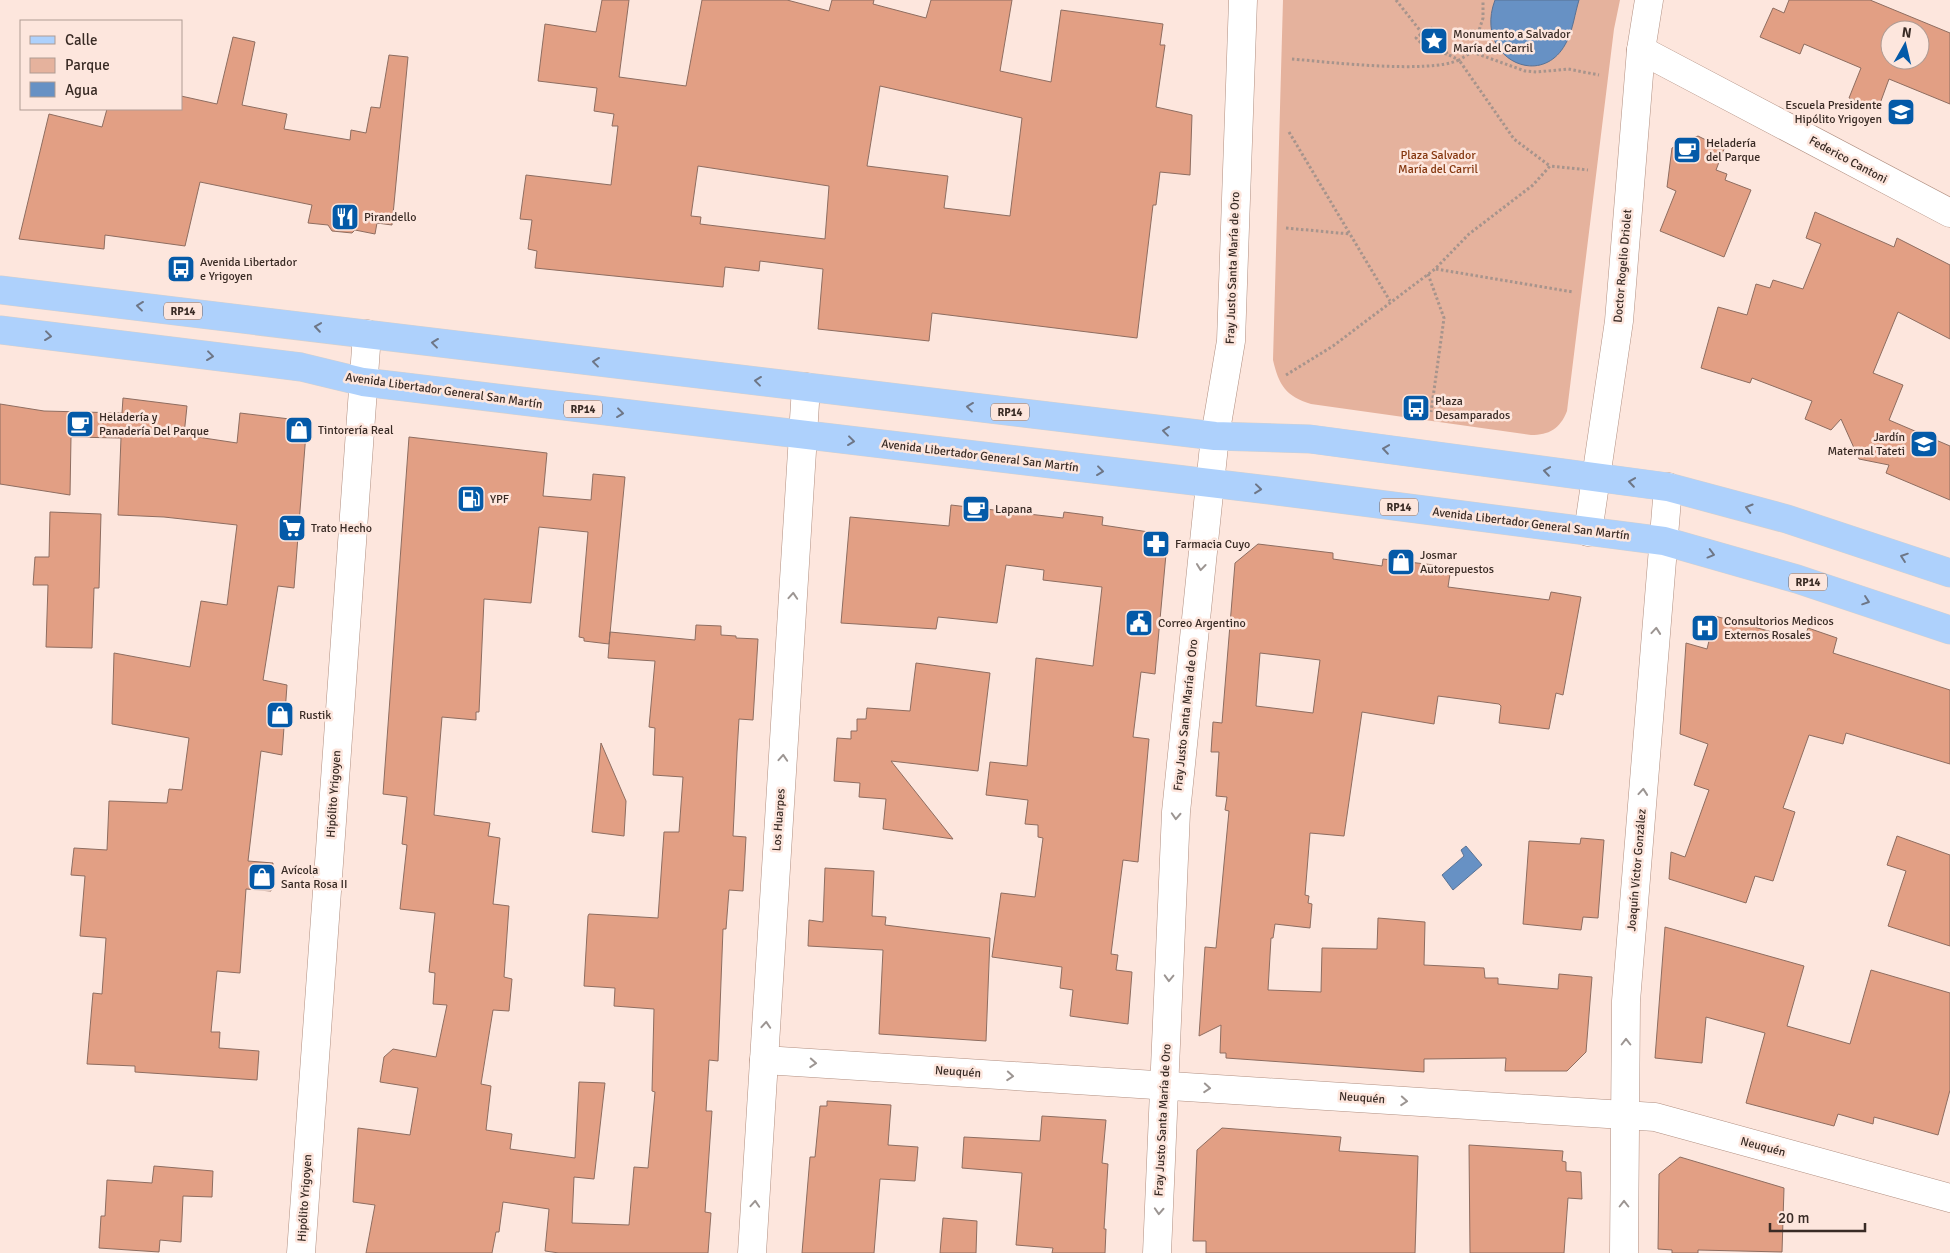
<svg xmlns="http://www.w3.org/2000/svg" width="1950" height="1253" font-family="Signika,sans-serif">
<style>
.green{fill:#e5b29d}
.water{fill:#6791c4;stroke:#597294}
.building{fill:#e29f84;stroke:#8e6d60;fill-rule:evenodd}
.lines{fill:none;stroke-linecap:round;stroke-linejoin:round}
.street-casing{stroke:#b18f81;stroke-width:29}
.secondary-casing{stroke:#b18f81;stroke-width:29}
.primary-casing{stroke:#d3d0cf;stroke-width:29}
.path{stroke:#a7948c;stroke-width:3;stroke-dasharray:2.5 2.5;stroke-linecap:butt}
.street{stroke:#fff;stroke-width:28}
.secondary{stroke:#fff;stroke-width:28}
.primary{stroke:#aed1fc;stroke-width:28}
.oneway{stroke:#6e7686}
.oneway2{stroke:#9c9592}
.labels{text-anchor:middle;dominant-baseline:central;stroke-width:5;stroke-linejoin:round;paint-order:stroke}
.shield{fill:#fde6dd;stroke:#74635c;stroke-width:1}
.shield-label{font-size:11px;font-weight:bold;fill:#392b25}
.poi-label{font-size:12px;fill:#392b25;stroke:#fde6dd;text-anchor:start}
.park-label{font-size:12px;fill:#84360e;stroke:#fde6dd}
.street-label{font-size:12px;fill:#392b25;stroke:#fde6dd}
</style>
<rect width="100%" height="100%" fill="#fde6dd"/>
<path class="green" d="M1283,0h337l-6,29 -47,382c-7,18 -18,24 -36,24l-220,-31c-25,-8 -32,-18 -38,-44z"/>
<g class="water">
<path d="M1495,0h84c-4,13 -6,29 -12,41 -24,51 -94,17 -72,-41z"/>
<polygon points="1466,846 1482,865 1453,890 1442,875 1464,856 1461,850"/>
</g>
<g class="building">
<path d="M602,0h27l-10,77 67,9 16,-86h85l42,11 3,-11h42l-1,4 53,14 5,-18h81l-12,71 51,11 10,-72 102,14 -3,21h5l-9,62 36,8 -2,60 -30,-3 -4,33h-3l-16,133 -205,-25 -3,28 -111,-12 5,-60 -63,-8 -1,10 -34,-4 -2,20 -188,-19 2,-17 -9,-2 4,-29 -12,-1 6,-44 85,10 7,-59h-6l2,-12 -20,-3 3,-23 -59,-7 7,-57 51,8zM880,86l142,32 -12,98 -66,-8 4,-32 -81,-10zM698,166l131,20 -4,53 -125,-15 1,-7 -10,-1z"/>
<path d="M1789,0h81l80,33v71l-61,-25 -11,30 -29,-11 12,-30 -57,-24 -4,10 -40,-17 13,-29 11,5zM1890,30h30v30h-30z"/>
<polygon points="233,37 255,42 242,105 287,114 284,129 350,140 351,130 366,133 371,107 380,108 389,55 408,57 392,225 377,223 375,234 355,230 352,233 332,231 328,225 308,223 312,205 200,182 185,246 105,235 104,249 19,239 49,114 102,127 107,109 181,109 181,96 217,104"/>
<polygon points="1698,136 1724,149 1716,170 1727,174 1725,180 1751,190 1724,257 1660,231 1676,191 1667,187 1672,148"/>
<polygon points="1815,212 1894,247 1897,238 1950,265 1950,339 1898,312 1873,373 1903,385 1889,420 1950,446 1950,500 1886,473 1889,465 1859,459 1841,419 1831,430 1805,419 1812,401 1752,378 1750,383 1701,368 1718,307 1747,315 1756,284 1770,288 1773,280 1803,289 1821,244 1806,238"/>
<polygon points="123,398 187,406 184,435 237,443 240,413 298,420 306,433 294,588 278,586 263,680 287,685 282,755 261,751 248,861 273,863 271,891 246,889 240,973 217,971 211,1032 220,1032 219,1048 259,1051 257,1080 135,1072 135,1066 87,1064 93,993 102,994 106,938 80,936 85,876 71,875 74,848 107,850 109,801 167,803 169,789 182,790 189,738 112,724 114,653 190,667 201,601 227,605 237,525 164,517 118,515 121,438 71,437 70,495 0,484 0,404 44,411 122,413"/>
<polygon points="409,437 547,453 543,496 591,500 593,474 625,477 609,644 584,641 584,638 579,637 588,532 539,527 531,603 484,599 479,712 476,712 476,720 442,717 434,815 490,823 488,836 500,838 493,904 509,906 504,977 512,979 509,1011 493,1010 481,1084 491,1086 486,1130 512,1134 510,1149 575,1158 579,1082 605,1083 594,1179 574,1177 572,1223 629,1225 634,1167 648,1168 655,1092 652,1091 654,1009 614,1006 615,988 584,986 588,916 589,914 658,918 664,832 679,832 683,777 653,775 655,728 649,727 655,661 608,658 610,632 695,640 696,625 721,626 721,635 736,636 736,638 758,639 753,720 739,719 737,752 733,836 746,837 743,891 729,890 726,929 723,929 718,1061 709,1060 706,1111 712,1111 705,1212 711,1213 708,1253 559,1253 545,1251 549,1209 503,1202 499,1232 496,1232 492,1253 366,1253 375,1205 353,1202 358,1128 410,1135 418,1088 380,1082 384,1057 393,1049 436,1057 447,1005 433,1004 435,973 429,972 435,913 400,909 407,845 402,844 407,797 383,794"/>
<polygon points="951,505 1063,518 1064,512 1103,517 1102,525 1149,532 1166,554 1155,674 1141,672 1133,737 1149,739 1138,862 1123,860 1111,954 1118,955 1116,970 1132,972 1128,1024 1070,1016 1073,990 1060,988 1062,967 992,957 1001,893 1035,897 1043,838 1038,837 1038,825 1025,824 1028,800 986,795 990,762 1027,766 1036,658 1093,666 1102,587 1043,580 1044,570 1006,565 997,623 938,617 936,629 841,623 850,517 949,526"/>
<polygon points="50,512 101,514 99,588 94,588 92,648 46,647 48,585 33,585 35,557 49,557"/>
<path d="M1258,544l75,9v6l49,7 1,-7 68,8 -3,20 101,13 2,-8 30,5 -18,98 -7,-2 -7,36 -50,-6 2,-17 -2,-2 -61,-8 -4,28 -72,-12 -18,124 -34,-3 -5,62 4,1 -1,7 4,1 -2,24 -35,-4 -2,14h-2l-3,52 53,2 1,-44 55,1 1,-31 47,4 -1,43 60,3 1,10h13v6l60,5 1,-15 33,3 -6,75 -19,19h-62l1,-13 -82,1v13l-198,-14v-5h-6l1,-28 -22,11 6,-89 11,1 13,-137 -4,-1 2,-13 -11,-1 3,-44h-8l2,-30 9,1 13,-160zM1260,653l60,7 -7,53 -57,-7z"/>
<polygon points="1715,616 1804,641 1808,628 1837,638 1833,653 1950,690 1950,764 1846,733 1843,744 1809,735 1783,808 1795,812 1773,881 1755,876 1746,903 1669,879 1671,852 1685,857 1709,790 1694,785 1708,744 1680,734 1686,643 1707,649"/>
<polygon points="916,663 990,673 978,771 891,761 953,839 883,829 886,799 859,797 860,783 834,781 837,738 851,739 851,731 857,731 857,719 866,719 867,708 910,711"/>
<polygon points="601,743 626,801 624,836 592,832"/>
<polygon points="1897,836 1950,855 1950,946 1888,926 1906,871 1887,865"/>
<polygon points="1581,838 1604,840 1598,918 1583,917 1581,930 1523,924 1529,841 1580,844"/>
<polygon points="825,868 874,871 872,916 886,917 885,925 990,938 986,1041 879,1034 883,950 808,946 809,920 823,922"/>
<polygon points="1665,927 1804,966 1787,1026 1850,1044 1871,970 1950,993 1950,1090 1938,1135 1874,1117 1873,1124 1838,1114 1834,1126 1746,1103 1765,1033 1706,1017 1702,1063 1655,1058"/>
<polygon points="827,1101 891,1105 888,1145 918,1147 915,1181 880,1179 874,1253 802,1253 810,1157 815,1157 820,1106 827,1106"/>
<polygon points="1042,1116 1106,1120 1102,1163 1108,1164 1104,1229 1106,1229 1105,1253 1052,1253 1053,1248 1016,1245 1022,1173 962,1168 964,1137 1040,1141"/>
<polygon points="1222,1128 1341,1137 1339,1151 1418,1156 1415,1253 1206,1253 1206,1241 1193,1241 1197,1150"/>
<polygon points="1469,1145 1563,1151 1562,1161 1566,1162 1566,1171 1581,1172 1582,1199 1568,1198 1564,1253 1470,1253"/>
<polygon points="1680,1157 1784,1188 1782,1252 1698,1250 1698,1253 1672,1253 1672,1250 1658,1249 1659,1174"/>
<polygon points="154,1166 213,1171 212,1197 183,1196 181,1242 160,1240 159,1252 99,1248 101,1216 105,1216 107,1180 152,1183"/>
<polygon points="943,1218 977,1221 976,1253 940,1253"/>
</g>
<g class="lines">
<defs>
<g id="street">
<polyline points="1641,50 1950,213"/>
<polyline points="1588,532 1619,321 1641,50 1649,0"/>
<polyline points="764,1060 1655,1117 1950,1198"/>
<polyline points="752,1253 806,387"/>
<polyline points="1157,1253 1176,812 1210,484"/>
<polyline points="1624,1253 1626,1001 1668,487"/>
</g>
<g id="secondary">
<polyline points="1210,484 1215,436 1231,341 1243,0"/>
<polyline points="301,1253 367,334"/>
</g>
<g id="primary">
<polyline points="0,290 1215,436 1310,439 1668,487 1787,519 1950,573"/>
<polyline points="0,330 301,367 363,382 405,387 1277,491 1664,541 1797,579 1950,630"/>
</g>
</defs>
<use href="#street" class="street-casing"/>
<use href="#secondary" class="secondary-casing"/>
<use href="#primary" class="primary-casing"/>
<g class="path">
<polyline points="1396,0 1422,33"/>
<polyline points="1472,52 1525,71 1537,72 1568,69 1599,75"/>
<polyline points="1447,54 1443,39 1430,27 1416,38 1429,51 1447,54 1459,60 1472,52 1483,18 1483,0"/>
<path d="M1292,59c36,3 137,15 167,1l55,79 36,27"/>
<polyline points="1289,132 1390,301"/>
<polyline points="1286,228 1350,234"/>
<polyline points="1436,269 1573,292"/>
<polyline points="1428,274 1444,318 1431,412"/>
<polyline points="1286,375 1333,346 1435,269 1469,234 1533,185 1550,166 1588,170"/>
</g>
<use href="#street" class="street"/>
<use href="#secondary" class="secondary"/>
<use href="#primary" class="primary"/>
</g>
<defs><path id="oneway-chevron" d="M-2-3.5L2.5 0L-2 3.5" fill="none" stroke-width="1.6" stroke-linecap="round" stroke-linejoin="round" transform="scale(1.25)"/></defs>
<g class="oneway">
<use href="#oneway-chevron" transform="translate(140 306) rotate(-173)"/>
<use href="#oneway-chevron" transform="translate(318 327) rotate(-172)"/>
<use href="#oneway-chevron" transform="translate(48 336) rotate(7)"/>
<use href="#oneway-chevron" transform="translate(435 343) rotate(-173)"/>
<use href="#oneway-chevron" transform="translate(210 356) rotate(7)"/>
<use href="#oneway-chevron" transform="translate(596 362) rotate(-173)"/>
<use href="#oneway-chevron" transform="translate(758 381) rotate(-173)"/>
<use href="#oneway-chevron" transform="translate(970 407) rotate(-173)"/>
<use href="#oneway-chevron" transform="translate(620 413) rotate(7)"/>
<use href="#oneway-chevron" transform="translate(1166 431) rotate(-173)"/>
<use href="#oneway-chevron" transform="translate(851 441) rotate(7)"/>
<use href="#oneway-chevron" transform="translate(1386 449) rotate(-172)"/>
<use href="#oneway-chevron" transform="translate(1100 471) rotate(7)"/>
<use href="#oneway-chevron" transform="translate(1547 471) rotate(-172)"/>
<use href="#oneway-chevron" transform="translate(1632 482) rotate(-172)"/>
<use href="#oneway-chevron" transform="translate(1258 489) rotate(6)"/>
<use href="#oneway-chevron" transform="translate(1749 508) rotate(-164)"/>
<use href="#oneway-chevron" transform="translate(1711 554) rotate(15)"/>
<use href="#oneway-chevron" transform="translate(1904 557) rotate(-161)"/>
<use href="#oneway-chevron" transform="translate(1866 601) rotate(19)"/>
</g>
<g class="oneway2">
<use href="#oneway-chevron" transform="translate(1201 567) rotate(96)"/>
<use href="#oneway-chevron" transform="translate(793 596) rotate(-86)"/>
<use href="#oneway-chevron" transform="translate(1656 631) rotate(-85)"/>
<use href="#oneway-chevron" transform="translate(783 758) rotate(-86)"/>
<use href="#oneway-chevron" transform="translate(1643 792) rotate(-85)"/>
<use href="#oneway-chevron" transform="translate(1176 816) rotate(93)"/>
<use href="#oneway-chevron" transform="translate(1169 978) rotate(92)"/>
<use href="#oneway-chevron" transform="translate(766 1025) rotate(-86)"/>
<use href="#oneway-chevron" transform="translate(1626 1042) rotate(-90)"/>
<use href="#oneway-chevron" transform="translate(813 1063) rotate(4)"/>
<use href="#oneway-chevron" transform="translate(1010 1076) rotate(4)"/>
<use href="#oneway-chevron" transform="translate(1207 1088) rotate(4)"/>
<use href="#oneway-chevron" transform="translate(1404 1101) rotate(4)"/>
<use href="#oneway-chevron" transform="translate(755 1204) rotate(-86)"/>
<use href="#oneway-chevron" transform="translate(1624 1204) rotate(-90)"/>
<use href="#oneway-chevron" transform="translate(1159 1211) rotate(93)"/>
</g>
<defs>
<symbol id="sight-square" viewBox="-11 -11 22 22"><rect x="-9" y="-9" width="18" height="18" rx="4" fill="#045aa8" stroke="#fde6dd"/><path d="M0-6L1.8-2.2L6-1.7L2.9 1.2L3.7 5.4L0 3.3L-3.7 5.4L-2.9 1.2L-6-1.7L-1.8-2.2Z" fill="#fff"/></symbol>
<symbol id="school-square" viewBox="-11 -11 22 22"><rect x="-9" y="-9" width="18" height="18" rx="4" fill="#045aa8" stroke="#fde6dd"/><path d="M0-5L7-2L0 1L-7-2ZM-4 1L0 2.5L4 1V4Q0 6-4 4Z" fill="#fff"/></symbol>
<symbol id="cafe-square" viewBox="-11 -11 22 22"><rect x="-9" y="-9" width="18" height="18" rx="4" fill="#045aa8" stroke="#fde6dd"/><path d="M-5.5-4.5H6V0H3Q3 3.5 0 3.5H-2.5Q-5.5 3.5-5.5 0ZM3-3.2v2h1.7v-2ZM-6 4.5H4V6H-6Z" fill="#fff"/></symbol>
<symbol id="restaurant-square" viewBox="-11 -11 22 22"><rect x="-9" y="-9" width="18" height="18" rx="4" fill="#045aa8" stroke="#fde6dd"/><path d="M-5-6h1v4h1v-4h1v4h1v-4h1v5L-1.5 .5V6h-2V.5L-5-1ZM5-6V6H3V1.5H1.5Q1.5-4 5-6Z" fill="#fff"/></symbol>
<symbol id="bus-square" viewBox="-11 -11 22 22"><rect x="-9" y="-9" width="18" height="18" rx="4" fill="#045aa8" stroke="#fde6dd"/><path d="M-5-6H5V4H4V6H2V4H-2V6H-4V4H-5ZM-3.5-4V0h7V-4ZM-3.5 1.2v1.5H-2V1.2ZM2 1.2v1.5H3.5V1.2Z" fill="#fff"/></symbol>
<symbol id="shop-square" viewBox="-11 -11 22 22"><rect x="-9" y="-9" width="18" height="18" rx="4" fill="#045aa8" stroke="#fde6dd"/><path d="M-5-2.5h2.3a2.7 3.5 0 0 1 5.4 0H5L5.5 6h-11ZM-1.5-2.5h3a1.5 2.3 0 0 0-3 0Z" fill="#fff"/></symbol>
<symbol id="fuel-square" viewBox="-11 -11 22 22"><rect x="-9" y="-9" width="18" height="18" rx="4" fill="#045aa8" stroke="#fde6dd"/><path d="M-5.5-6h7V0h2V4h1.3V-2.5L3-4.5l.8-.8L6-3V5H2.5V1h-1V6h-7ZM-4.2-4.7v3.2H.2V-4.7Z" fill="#fff"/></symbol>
<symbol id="supermarket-square" viewBox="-11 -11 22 22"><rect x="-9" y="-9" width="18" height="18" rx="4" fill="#045aa8" stroke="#fde6dd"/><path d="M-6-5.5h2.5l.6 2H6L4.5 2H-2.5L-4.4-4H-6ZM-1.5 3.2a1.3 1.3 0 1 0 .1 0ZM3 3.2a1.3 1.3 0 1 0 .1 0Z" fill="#fff"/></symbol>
<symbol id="pharmacy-square" viewBox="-11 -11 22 22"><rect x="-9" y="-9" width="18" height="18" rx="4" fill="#045aa8" stroke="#fde6dd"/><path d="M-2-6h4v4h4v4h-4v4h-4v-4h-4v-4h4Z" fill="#fff"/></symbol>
<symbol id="civic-square" viewBox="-11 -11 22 22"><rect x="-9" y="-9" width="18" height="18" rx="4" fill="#045aa8" stroke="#fde6dd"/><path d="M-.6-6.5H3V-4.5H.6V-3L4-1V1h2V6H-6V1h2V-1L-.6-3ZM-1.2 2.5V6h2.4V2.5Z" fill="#fff"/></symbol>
<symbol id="hospital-square" viewBox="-11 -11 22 22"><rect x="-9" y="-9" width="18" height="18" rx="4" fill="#045aa8" stroke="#fde6dd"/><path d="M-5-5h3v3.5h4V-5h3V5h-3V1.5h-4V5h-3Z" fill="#fff"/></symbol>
</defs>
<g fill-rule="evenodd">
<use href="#sight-square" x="1418" y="25" width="32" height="32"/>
<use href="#school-square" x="1885" y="96" width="32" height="32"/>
<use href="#cafe-square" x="1671" y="134" width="32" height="32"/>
<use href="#restaurant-square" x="329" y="201" width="32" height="32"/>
<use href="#bus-square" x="165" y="253" width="32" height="32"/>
<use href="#bus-square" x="1400" y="392" width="32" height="32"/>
<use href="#cafe-square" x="64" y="408" width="32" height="32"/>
<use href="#shop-square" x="283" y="414" width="32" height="32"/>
<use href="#school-square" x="1908" y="428" width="32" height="32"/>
<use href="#fuel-square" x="455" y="483" width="32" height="32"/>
<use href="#cafe-square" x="960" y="493" width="32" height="32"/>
<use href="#supermarket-square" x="276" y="512" width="32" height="32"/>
<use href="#pharmacy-square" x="1140" y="528" width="32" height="32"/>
<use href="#shop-square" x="1385" y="546" width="32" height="32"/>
<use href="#civic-square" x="1123" y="607" width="32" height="32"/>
<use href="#hospital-square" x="1689" y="612" width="32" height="32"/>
<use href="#shop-square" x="264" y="699" width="32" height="32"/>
<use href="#shop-square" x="246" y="861" width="32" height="32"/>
</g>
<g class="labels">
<g class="shield">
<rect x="164" y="302.5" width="38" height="17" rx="4"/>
<rect x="564" y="400.5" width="38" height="17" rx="4"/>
<rect x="991" y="403.5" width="38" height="17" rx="4"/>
<rect x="1380" y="498.5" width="38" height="17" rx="4"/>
<rect x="1789" y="573.5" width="38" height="17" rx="4"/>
</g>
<g class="shield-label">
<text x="183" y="311">RP14</text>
<text x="583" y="409">RP14</text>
<text x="1010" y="412">RP14</text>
<text x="1399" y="507">RP14</text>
<text x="1808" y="582">RP14</text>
</g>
<g class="poi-label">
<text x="1453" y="34">Monumento a Salvador<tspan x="1453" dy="14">María del Carril</tspan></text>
<text x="1882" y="105" text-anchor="end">Escuela Presidente<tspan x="1882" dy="14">Hipólito Yrigoyen</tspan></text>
<text x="1706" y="143">Heladería<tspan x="1706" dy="14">del Parque</tspan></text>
<text x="364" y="217">Pirandello</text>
<text x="200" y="262">Avenida Libertador<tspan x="200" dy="14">e Yrigoyen</tspan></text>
<text x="1435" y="401">Plaza<tspan x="1435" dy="14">Desamparados</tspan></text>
<text x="99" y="417">Heladería y<tspan x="99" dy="14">Panadería Del Parque</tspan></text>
<text x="318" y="430">Tintorería Real</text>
<text x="1905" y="437" text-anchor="end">Jardín<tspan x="1905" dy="14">Maternal Tateti</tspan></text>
<text x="490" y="499">YPF</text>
<text x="995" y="509">Lapana</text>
<text x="311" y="528">Trato Hecho</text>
<text x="1175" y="544">Farmacia Cuyo</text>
<text x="1420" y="555">Josmar<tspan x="1420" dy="14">Autorepuestos</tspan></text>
<text x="1724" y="621">Consultorios Medicos<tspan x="1724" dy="14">Externos Rosales</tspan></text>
<text x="1158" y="623">Correo Argentino</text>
<text x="299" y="715">Rustik</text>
<text x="281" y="870">Avícola<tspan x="281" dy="14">Santa Rosa II</tspan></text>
</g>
<g class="park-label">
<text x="1438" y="155">Plaza Salvador<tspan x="1438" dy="14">María del Carril</tspan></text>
</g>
<g class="street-label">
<text transform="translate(1848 160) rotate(28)">Federico Cantoni</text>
<text transform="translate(1623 266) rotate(-85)">Doctor Rogelio Driolet</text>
<text transform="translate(1233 268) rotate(-88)">Fray Justo Santa María de Oro</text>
<text transform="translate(444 391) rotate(8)">Avenida Libertador General San Martín</text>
<text transform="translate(980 456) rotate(7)">Avenida Libertador General San Martín</text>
<text transform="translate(1531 524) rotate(7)">Avenida Libertador General San Martín</text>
<text transform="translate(1186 715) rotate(-84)">Fray Justo Santa María de Oro</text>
<text transform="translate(334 794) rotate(-86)">Hipólito Yrigoyen</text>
<text transform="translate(779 820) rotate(-86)">Los Huarpes</text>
<text transform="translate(1637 870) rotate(-85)">Joaquín Víctor González</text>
<text transform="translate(958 1072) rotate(4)">Neuquén</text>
<text transform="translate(1362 1098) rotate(4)">Neuquén</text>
<text transform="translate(1163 1120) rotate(-87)">Fray Justo Santa María de Oro</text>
<text transform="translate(1763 1147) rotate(15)">Neuquén</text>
<text transform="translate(305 1198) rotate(-86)">Hipólito Yrigoyen</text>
</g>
</g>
<rect x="20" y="20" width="162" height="90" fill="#fde6dd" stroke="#af9b93"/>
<rect x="30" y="36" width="25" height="8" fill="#aed1fc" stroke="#af9b93"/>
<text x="65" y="45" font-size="15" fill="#392b25">Calle</text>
<rect x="30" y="58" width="25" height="15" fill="#e5b29d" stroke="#af9b93"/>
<text x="65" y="70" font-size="15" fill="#392b25">Parque</text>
<rect x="30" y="82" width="25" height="15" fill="#6791c4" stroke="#af9b93"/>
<text x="65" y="95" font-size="15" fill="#392b25">Agua</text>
<g transform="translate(1905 45) rotate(8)"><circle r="24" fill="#fde6dd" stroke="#af9b93"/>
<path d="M0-4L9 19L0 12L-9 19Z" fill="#045aa8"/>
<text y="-8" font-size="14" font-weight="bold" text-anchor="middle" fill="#392b25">N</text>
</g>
<path d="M1770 1223v8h95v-8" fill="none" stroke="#392b25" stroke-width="2.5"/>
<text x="1778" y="1223" font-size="15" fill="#392b25" stroke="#fde6dd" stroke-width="4" paint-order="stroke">20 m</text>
</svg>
